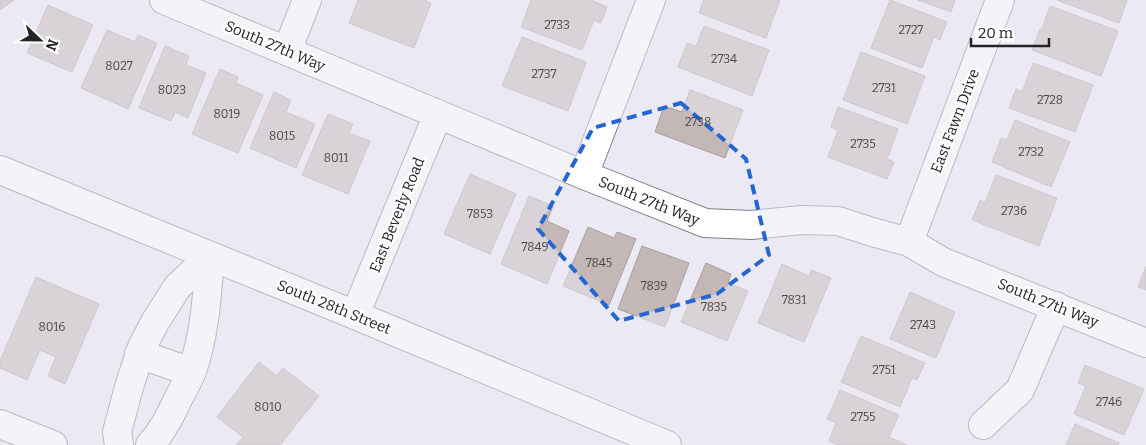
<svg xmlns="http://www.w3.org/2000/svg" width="1146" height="445" font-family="Bitter,serif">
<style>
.building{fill:#c4b8b6;stroke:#ab9f9e}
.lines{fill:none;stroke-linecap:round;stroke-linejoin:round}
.minor-casing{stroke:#828089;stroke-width:30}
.minor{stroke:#fff;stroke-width:28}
.marked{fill:none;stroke:#2467d3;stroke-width:4;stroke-dasharray:10 6;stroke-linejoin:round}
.labels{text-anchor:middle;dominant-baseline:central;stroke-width:4.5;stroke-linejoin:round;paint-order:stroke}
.number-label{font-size:12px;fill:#4c494b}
.street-label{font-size:15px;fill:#242427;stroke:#fff}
</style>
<rect width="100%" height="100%" fill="#ebe9f3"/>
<g class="building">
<polygon points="0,0 14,0 0,10"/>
<polygon points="358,0 424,0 431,3 414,48 349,23"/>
<polygon points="531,0 591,0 607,7 601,23 594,20 582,50 521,27"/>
<polygon points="704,0 780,0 766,38 699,13"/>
<polygon points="890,0 947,22 940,40 934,37 922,68 871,48"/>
<polygon points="918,0 955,0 951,12"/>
<polygon points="1057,0 1127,0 1119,23"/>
<polygon points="48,5 93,25 72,72 27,53"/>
<polygon points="1050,6 1118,31 1101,76 1032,50 1040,29 1042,29"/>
<polygon points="704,26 769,50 752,96 678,67 687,43 696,46"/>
<polygon points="107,30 135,42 138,35 157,43 128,109 81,88"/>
<polygon points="522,37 586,62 568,111 502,86"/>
<polygon points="165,46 189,56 186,65 206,73 188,118 175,112 171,121 139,108"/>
<polygon points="861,52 925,76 907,124 843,100"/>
<polygon points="1033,63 1093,85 1075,132 1009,108 1016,89 1022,92"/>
<polygon points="220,69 238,77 236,83 263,95 238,153 192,134"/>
<polygon points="690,90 743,110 725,158 655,132 664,106 682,112"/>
<polygon points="274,92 291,100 286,112 315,124 296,168 250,148"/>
<polygon points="838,107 898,129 887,159 894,162 887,179 828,157 838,130 831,127"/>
<polygon points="328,114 353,124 349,133 370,141 348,194 302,175"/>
<polygon points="1015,120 1070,142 1051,187 992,162 1001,138 1007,140"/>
<polygon points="470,174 516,194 490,254 444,234"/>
<polygon points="996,175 1057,198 1039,246 972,220 980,200 985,203"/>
<polygon points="529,196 553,206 547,221 569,231 547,284 501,264"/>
<polygon points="588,227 614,238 617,232 636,239 609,305 563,286"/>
<polygon points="642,246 689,263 665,327 618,309"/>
<polygon points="706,263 731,274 728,283 748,291 727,341 681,322"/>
<polygon points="782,264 809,276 811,270 831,278 804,342 758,323"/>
<polygon points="1146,266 1146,290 1138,287"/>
<polygon points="36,277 99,304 65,384 48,376 56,357 40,350 27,380 0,368 0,361"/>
<polygon points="910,292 955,312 936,358 890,339"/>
<polygon points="861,336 925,363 917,380 912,378 900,407 841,382"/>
<polygon points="259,362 277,376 283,368 319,396 280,445 236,445 243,437 217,417"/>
<polygon points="1085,365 1144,389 1124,435 1074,414 1086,386 1078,383"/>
<polygon points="840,390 899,415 889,437 907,445 838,445 829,441 836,423 827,419"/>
<polygon points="1075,424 1119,443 1118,445 1066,445"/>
</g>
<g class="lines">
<defs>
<g id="minor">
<polyline points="164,0 584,175 705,223 751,225 802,220 838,221 872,232 909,242 943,262 1146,343"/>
<polyline points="287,51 307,0"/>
<polyline points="0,170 355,315 667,445"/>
<polyline points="584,175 651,0"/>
<polyline points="909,242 1000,0"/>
<polyline points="355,315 438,114"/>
<polyline points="139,354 191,372"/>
<polyline points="0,424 53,445"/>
<polyline points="983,425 1020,390 1056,306"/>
<polyline points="119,445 117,432 129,387 142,347 155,322 178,286 210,257"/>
<path d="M150,445c12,-13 21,-30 28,-46 5,-9 10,-18 14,-28 13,-37 15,-75 18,-114"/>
</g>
</defs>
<use href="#minor" class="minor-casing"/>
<use href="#minor" class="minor"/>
</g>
<path d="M0 0H1146V445H0ZM681,103l65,56 23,96 -52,39 -98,27 -81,-92 55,-101z" fill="#ebe9f3" fill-opacity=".55" fill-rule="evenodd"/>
<path class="marked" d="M681,103l65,56 23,96 -52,39 -98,27 -81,-92 55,-101z"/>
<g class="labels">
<g class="number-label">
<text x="557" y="25">2733</text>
<text x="911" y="30">2727</text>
<text x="724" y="59">2734</text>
<text x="119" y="66">8027</text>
<text x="544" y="74">2737</text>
<text x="884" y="88">2731</text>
<text x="172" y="90">8023</text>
<text x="1050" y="100">2728</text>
<text x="227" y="114">8019</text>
<text x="698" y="122">2738</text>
<text x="282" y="136">8015</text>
<text x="863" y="144">2735</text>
<text x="1031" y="152">2732</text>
<text x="336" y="158">8011</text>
<text x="1014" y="211">2736</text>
<text x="480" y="214">7853</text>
<text x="535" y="247">7849</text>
<text x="599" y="263">7845</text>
<text x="654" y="286">7839</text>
<text x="794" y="300">7831</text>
<text x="714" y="307">7835</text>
<text x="923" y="325">2743</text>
<text x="52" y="327">8016</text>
<text x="884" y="370">2751</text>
<text x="1109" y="402">2746</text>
<text x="268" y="407">8010</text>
<text x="863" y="417">2755</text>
</g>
<g class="street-label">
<text transform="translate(275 46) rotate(23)">South 27th Way</text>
<text transform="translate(955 121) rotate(-69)">East Fawn Drive</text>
<text transform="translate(649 201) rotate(22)">South 27th Way</text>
<text transform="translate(397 215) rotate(-68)">East Beverly Road</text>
<text transform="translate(1048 303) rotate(22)">South 27th Way</text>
<text transform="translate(334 307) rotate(22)">South 28th Street</text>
</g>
</g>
<g transform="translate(40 40) rotate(112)" stroke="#ffffff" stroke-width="4" paint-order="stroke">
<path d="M0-4L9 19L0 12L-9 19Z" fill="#242427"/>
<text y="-8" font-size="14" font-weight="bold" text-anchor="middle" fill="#242427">N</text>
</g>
<path d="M971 38v8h78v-8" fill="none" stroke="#242427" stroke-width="2.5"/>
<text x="978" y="38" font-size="15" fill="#242427" stroke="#ffffff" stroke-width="4" paint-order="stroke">20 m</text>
</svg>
